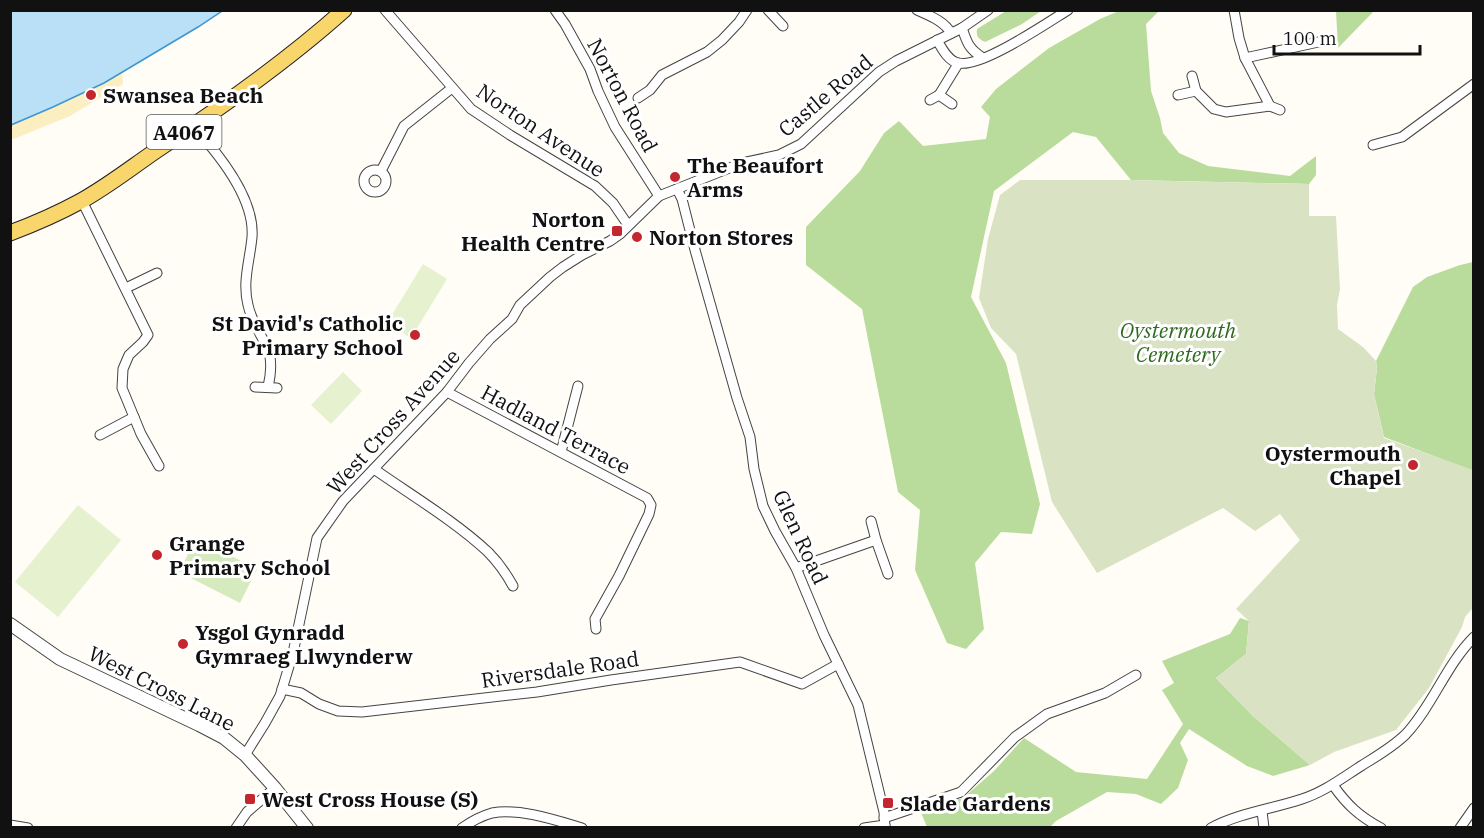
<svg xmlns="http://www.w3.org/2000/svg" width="1484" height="838" font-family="'IBM Plex Serif',serif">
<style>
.green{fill:#d5ebbd}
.forest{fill:#b9dc9c}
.sand{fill:#fbeec1}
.cemetery{fill:#d9e3c4}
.pitch{fill:#e6f2cf}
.water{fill:#b9e0f7;stroke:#3f96cf;stroke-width:1.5}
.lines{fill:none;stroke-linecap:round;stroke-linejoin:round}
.minor-casing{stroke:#444;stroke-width:11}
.tertiary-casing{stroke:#444;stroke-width:14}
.primary-casing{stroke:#222;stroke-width:17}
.minor{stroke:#fff;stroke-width:9}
.tertiary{stroke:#fff;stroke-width:12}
.primary{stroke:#f9d66b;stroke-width:15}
.poi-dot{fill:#c4262e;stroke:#fff;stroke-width:2}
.labels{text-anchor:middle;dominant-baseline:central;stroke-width:6;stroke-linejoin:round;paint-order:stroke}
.shield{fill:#fff;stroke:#585858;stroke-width:1.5}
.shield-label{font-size:20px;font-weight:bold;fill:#111}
.poi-label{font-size:21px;font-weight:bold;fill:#111;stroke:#fff;text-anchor:start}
.street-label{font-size:21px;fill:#111;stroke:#fff}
.park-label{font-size:21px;font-style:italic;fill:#2f6b1f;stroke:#fff}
</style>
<rect width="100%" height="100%" fill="#fffdf5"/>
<polygon class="green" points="196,538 257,569 240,603 179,572"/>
<g class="forest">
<path d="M1006,11h35l-19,13 -37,18c-7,-3 -9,-6 -8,-13z"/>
<polygon points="1119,11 1159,11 1146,24 1151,91 1160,118 1163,133 1179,153 1208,166 1290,176 1316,156 1316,175 1309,184 1131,180 1096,137 1073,132 994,191 971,297 1006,363 1040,504 1032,534 1001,532 975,563 984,629 966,649 947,643 915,570 920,510 898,492 862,309 806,265 806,227 860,171 884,133 899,121 923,146 986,139 990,117 981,107 996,89 1049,48 1100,19"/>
<polygon points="1336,11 1374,11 1338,48"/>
<polygon points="1473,262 1473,471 1384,437 1374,394 1377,368 1376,361 1413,287 1427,277 1460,265"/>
<polygon points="1240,618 1249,621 1246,654 1216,678 1253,716 1310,765 1273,776 1247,766 1189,729 1180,743 1188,760 1178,788 1161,804 1136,794 1107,792 1056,821 1049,828 927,827 920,810 963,798 994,771 1024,738 1076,772 1147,779 1183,724 1162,690 1174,683 1162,661 1230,634"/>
</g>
<path class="sand" d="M122,72l1,12 -53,32 -59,24v-15c37,-16 75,-32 111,-53z"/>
<polygon class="cemetery" points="1020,180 1131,180 1309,184 1309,216 1336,216 1340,289 1337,305 1338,329 1363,347 1376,361 1377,368 1374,394 1384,438 1473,470 1473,608 1465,617 1462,627 1429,688 1396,730 1334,752 1310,765 1253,716 1216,678 1246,654 1249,621 1236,609 1300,540 1280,514 1255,531 1223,508 1097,573 1052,502 1016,354 991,328 979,298 988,239 1000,195"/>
<g class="pitch">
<polygon points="423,264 447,279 411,338 387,323"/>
<polygon points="343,372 362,391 331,424 311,405"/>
<polygon points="78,505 121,540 58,617 15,582"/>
</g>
<polygon class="water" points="11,10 222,10 222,11 198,27 104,83 53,107 11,125"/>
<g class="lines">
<defs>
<g id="minor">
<polyline points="385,10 471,109 510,135 595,186 613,203 628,225"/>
<polyline points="555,10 565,24 590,69 598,91 615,127 659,196"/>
<polyline points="768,10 783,26"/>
<path d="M917,10c13,6 27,11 34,23"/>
<polyline points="1234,10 1239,38 1245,58 1270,106"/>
<path d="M962,28c5,15 7,21 21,30"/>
<path d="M937,40c5,9 12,22 22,23 22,5 88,-40 109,-53"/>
<polyline points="1245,58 1323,41"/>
<polyline points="1192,76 1196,91 1214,109 1226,112 1270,106 1280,110"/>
<polyline points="939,95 952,104"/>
<polyline points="1178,95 1196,91"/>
<polyline points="638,98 650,90 662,75 707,52 722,40 739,22 747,10"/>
<polyline points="930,100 939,95 958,64"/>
<path d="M193,126c25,27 62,72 59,111 -2,23 -10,45 -4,68 3,15 12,28 19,42 6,13 4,27 1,40"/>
<polyline points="1373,145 1402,137 1474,84"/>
<circle cx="375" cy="181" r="11"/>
<polyline points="381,171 404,126 452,88"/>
<polyline points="677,189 682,199 695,250 737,398 750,437 754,469 763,506 775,531 796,568 824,635 858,705 884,812 885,828"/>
<polyline points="82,201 148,335 143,342 129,355 123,369 122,388 141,434 159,466"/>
<polyline points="126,288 157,273"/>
<polyline points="255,387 277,388"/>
<polyline points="447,392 647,498 651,505 649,514 619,576 595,619 596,629"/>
<polyline points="100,435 134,417"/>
<polyline points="561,452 578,386"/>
<path d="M374,469c37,26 82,53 114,83 10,10 19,23 25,34"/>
<polyline points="871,521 876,540 888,574"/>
<polyline points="796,568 876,540"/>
<polyline points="282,689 301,693 319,704 338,711 362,712 537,692 611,680 740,662 802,684 838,664"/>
<polyline points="245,755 265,723 280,696 293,653 317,538 343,501 447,392 469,363 490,339 512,319 520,305 550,277 563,267 582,255 610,241 620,234 659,196 742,163 779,155 801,144 879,72 896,61 962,28 988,10"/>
<path d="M1333,785c14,20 26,31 48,43"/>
<polyline points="1262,811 1264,828"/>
<polyline points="884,818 961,792 1015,737 1047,714 1105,693 1136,675"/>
<polyline points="10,825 28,828"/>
<polyline points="236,828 247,812 275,788"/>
<path d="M462,828c10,-7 19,-12 30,-15 28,-5 63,7 90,15"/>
<polyline points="864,828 885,825"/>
<path d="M1211,828c28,-15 61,-19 91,-29 22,-7 40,-21 59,-33 16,-10 32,-19 45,-32 27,-29 40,-69 68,-97"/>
<polyline points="1460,828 1474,808"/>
</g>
<polyline id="tertiary" points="10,624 60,659 199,725 224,738 245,755 275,788 307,828"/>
<path id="primary" d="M10,233c24,-9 49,-20 71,-32 27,-15 51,-34 76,-51 65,-43 129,-88 187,-140"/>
</defs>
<use href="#minor" class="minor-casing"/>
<use href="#tertiary" class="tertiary-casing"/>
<use href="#primary" class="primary-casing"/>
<use href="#minor" class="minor"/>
<use href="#tertiary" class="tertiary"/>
<use href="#primary" class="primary"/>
</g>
<g class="poi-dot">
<circle cx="91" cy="95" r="6"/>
<circle cx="675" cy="177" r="6"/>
<rect x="611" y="225" width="12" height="12" rx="3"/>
<circle cx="637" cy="237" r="6"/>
<circle cx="415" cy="335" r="6"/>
<circle cx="1413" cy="465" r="6"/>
<circle cx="157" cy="555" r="6"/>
<circle cx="183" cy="644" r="6"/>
<rect x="244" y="793" width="12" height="12" rx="3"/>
<rect x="882" y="797" width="12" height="12" rx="3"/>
</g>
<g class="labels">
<rect class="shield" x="146.5" y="115" width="75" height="34" rx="4.5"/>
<g class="shield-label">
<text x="184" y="132">A4067</text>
</g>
<g class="poi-label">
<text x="103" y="95">Swansea Beach</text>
<text x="687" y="165">The Beaufort<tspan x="687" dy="24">Arms</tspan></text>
<text x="605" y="219" text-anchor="end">Norton<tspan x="605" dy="24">Health Centre</tspan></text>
<text x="649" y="237">Norton Stores</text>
<text x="403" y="323" text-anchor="end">St David's Catholic<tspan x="403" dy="24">Primary School</tspan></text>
<text x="1401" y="453" text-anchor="end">Oystermouth<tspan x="1401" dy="24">Chapel</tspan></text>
<text x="169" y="543">Grange<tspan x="169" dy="24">Primary School</tspan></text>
<text x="195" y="632">Ysgol Gynradd<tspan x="195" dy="24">Gymraeg Llwynderw</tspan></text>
<text x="262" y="799">West Cross House (S)</text>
<text x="900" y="803">Slade Gardens</text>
</g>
<g class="street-label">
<text transform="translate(623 95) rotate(62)">Norton Road</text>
<text transform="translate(825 95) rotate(-40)">Castle Road</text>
<text transform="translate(541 130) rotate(34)">Norton Avenue</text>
<text transform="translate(393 421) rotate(-48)">West Cross Avenue</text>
<text transform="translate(556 429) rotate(28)">Hadland Terrace</text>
<text transform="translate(801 537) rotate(65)">Glen Road</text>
<text transform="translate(560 669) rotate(-8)">Riversdale Road</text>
<text transform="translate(162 688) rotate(27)">West Cross Lane</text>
</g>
<g class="park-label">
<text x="1178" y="330">Oystermouth<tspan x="1178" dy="24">Cemetery</tspan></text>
</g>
</g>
<rect width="1484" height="838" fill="none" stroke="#111111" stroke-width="24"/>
<path d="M1274 45v9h146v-9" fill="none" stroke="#111111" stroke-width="3"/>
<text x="1283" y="45" font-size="18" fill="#111111" stroke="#ffffff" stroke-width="4.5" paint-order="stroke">100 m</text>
</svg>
